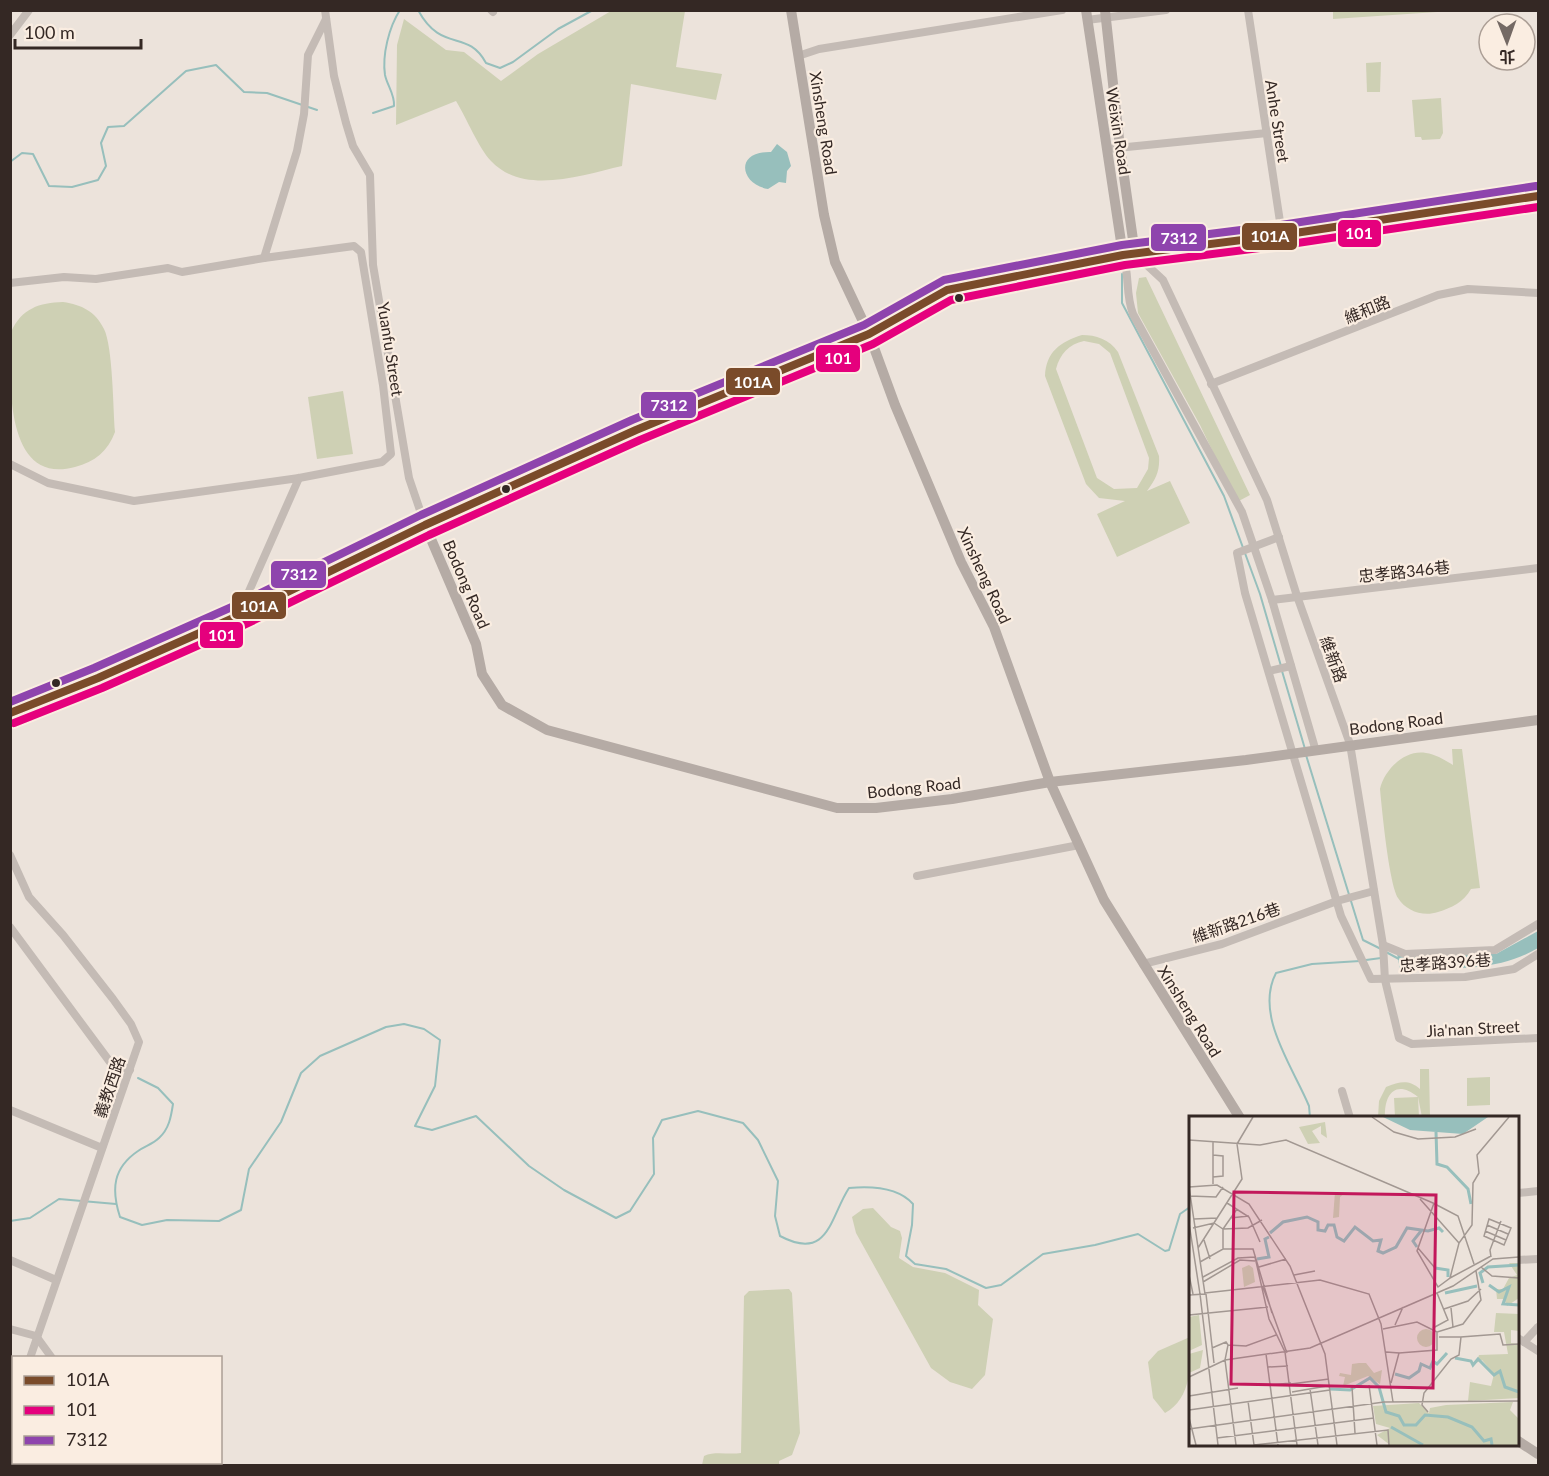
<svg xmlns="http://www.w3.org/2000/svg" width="1549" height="1476" font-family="Lato,'Noto Sans TC',sans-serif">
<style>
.green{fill:#ced0b4;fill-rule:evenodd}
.water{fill:#97bfbc}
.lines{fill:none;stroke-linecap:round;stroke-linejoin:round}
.stream{stroke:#97bfbc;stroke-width:2}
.street{stroke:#c4bbb5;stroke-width:8}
.secondary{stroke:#b5aba5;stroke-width:10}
.bus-1-casing{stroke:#faede1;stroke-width:12}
.bus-2-casing{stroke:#faede1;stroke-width:12}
.bus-3-casing{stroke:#faede1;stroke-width:12}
.bus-1{stroke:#7a4b2a;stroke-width:8}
.bus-2{stroke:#e5007d;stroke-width:8}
.bus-3{stroke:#8e44ad;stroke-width:8}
.bus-dot{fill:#342824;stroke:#faede1;stroke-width:2}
.labels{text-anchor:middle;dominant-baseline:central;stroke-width:4.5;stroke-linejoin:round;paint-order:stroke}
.street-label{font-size:16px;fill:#342824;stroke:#faede1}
.inset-river{fill:none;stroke:#97bfbc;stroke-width:3}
.inset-road{fill:none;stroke:#a29892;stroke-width:1.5}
.view{fill:#c2185b;fill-opacity:0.15;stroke:#c2185b;stroke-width:3}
.inset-edge{fill:none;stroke:#342824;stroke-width:3}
.line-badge{stroke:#faede1;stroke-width:2}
.badge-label{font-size:16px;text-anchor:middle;font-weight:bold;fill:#fff}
</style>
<rect width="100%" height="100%" fill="#ece3db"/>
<g class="green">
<polygon points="1333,10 1452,10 1452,11 1333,19"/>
<path d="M611,11h74l-9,56 46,7 -6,26 -85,-16 -9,82c-40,9 -98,30 -131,-5 -13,-14 -24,-42 -35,-60l-60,24 1,-80 7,-26 42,31 18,2 37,29 37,-27z"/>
<polygon points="1381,62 1380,92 1367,92 1366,63"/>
<polygon points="1441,98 1443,133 1440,139 1422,140 1421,137 1415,137 1412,100"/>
<polygon points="1146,277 1250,495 1237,502 1200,425 1138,313 1136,293 1139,278"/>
<path d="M63,302c19,3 32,9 41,27 9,18 9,80 11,103 -7,19 -20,30 -40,35 -73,20 -65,-93 -64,-135 11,-24 28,-29 52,-30z"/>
<path d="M1082,335c14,0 27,4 36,17l41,104c1,15 -3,23 -12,35l23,-10 20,42 -73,34 -20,-43 28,-13 -26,-3 -13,-14 -41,-108c1,-24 15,-34 37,-41zM1084,341l15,3 11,9 39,105 -1,11 -11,19 -23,1 -17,-11 -41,-109c4,-15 13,-25 28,-28z"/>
<polygon points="343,391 353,454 317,459 308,397"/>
<path d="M1452,749h10l18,139 -9,1c-7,13 -20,19 -33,23 -15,5 -32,-1 -40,-14 -9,-15 -16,-88 -18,-109 4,-19 25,-40 46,-36 9,1 19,7 27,12z"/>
<path d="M1420,1069h9l1,48h-8l-4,-20 1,20h-24l-1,-19 24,-1c-22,-18 -34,-3 -33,20h-7l1,-16 7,-14c14,-5 22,-8 34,2z"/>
<polygon points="1490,1077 1490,1105 1467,1106 1467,1078"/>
<polygon points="873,1208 891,1227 900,1231 902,1238 899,1258 913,1267 945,1273 979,1290 978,1305 993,1319 985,1375 972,1389 950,1382 931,1368 856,1233 852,1217 863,1209"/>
<path d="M789,1289l3,4 8,140 -8,22 -13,6v4h-77l2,-9c11,-5 24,-1 37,-3l3,-157 5,-5z"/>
<path d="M1190,1337c1,27 2,61 -25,76l-12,-15 -5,-36 10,-11z"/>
</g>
<g class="water">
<path d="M777,144l10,8 4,14 -4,5 -1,12 -7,-1 -11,7c-28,-5 -34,-38 3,-37z"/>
<path d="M1538,931v17c-42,25 -90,20 -138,21l-3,-15h99z"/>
</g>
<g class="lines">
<g class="stream">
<path d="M418,10c24,44 49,18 68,53l14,5 13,-6 45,-33 35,-19"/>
<path d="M373,113l21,-7c1,-11 -7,-21 -9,-31 -3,-20 4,-48 15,-65"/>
<polyline points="10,162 22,153 33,154 49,186 72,187 98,180 106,166 101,143 108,127 124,126 186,71 216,65 244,92 267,93 317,110"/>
<polyline points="1122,274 1122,303 1224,496 1260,594 1281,666"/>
<polyline points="1282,671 1305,749"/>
<polyline points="1306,755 1363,940 1381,949"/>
<polyline points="1386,952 1399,959"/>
<polyline points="1366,960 1381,958"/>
<path d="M138,1078l20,10 15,16c-2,13 -4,25 -14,34 -6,6 -14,8 -21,13 -25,17 -27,38 -18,66l22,8 25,-5 52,1 22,-11 8,-41 32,-47 20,-49 19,-17 66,-29 18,-3 20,5 16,11 -5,46 -20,40 17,4 44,-14 53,50 35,24 52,28 14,-7 24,-37 -1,-36 9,-18 36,-9 45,12 15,17 20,41 -3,35 5,20c49,26 50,-19 69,-48 22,-2 49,-1 64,16l-1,21 -6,31 9,8 31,5 40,19 15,-3 42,-31 52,-9 43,-11 27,17 4,-1 11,-36 10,-7"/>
<path d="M1310,1118l-1,-12c-16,-39 -55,-91 -33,-133l36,-9 48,-3"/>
<polyline points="10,1221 30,1218 59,1199 116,1204"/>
</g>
<g class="street">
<polyline points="325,10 334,76 346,123 353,146 370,175 373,265 409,478 425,525"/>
<polyline points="491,10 493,12"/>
<polyline points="1248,10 1282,235"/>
<polyline points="1087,20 1166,10"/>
<polyline points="10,35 29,10"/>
<polyline points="798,56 819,49 1062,10"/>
<polyline points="1107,149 1267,133"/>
<polyline points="1135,254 1163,280 1267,500 1297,596 1350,744 1383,945 1385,980 1399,1038 1412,1044 1538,1038"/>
<path d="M1123,255c7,21 2,38 10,59l109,198 30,88 43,148"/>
<polyline points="10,283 64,277 96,279 168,268 182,272 264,258"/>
<polyline points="1211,384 1438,295 1468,289 1538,293"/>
<polyline points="10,464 48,483 134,501 299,478 382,462 391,454 383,385 361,252 354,246 264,258 297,151 304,114 308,55 326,19"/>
<polyline points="1279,537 1237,553 1245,593 1341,916 1371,979 1465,977 1514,969 1538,954"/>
<polyline points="1272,600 1538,568"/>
<polyline points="238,616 299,478"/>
<polyline points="1269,671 1291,666"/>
<polyline points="10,855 29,897 63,935 113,999 131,1024 139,1042 30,1358"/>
<polyline points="917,876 1079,845"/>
<polyline points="10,927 110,1062 130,1070"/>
<polyline points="1383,945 1405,954 1495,950 1538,924"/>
<polyline points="1143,964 1222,944 1337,901 1374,891"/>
<polyline points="1342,1091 1350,1118"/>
<polyline points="10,1110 102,1148"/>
<polyline points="1518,1193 1538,1191"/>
<polyline points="10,1260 56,1280"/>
<polyline points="1518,1260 1538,1259"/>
<polyline points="10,1329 36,1336 52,1358"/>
<polyline points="1518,1338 1538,1351"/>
<polyline points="1524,1342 1538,1327"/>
<polyline points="10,1410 14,1412"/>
<polyline points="154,1462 162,1466"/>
</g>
<g class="secondary">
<polyline points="791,10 824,215 835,262 869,334 895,405 961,562 994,627 1050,782 1104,900 1240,1118"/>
<polyline points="1086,10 1123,255"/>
<polyline points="1105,10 1120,148 1135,254"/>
<polyline points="425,525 476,644 482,674 502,705 547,730 837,808 876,808 952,799 1050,782 1246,760 1538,720"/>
<polyline points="10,713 98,678 238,616 425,525 636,430 869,334 947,290 1123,255 1282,235 1538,196"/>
<polyline points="1518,1441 1538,1454"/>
</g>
<defs>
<polyline id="bus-1" points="10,713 98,678 238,616 425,525 636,430 869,334 947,290 1123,255 1282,235 1538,196"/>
<polyline id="bus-2" points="14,723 102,688 242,626 429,535 640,440 873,344 951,300 1125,265 1284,245 1538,207"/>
<polyline id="bus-3" points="10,702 94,668 234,606 421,515 632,420 864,325 944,280 1122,245 1281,225 1536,186"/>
</defs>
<use href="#bus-1" class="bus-1-casing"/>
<use href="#bus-2" class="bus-2-casing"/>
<use href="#bus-3" class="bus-3-casing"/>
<use href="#bus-1" class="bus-1"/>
<use href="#bus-2" class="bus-2"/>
<use href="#bus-3" class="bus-3"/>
</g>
<g class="bus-dot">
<circle cx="959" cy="298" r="5"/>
<circle cx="506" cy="489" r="5"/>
<circle cx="56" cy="683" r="5"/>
</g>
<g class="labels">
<g class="street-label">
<text transform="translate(1278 121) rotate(81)">Anhe Street</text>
<text transform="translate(824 123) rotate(81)">Xinsheng Road</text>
<text transform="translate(1119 131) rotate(81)">Weixin Road</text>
<text transform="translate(1367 309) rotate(-22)">維和路</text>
<text transform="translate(391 349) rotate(81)">Yuanfu Street</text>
<text transform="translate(1404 571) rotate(-6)">忠孝路346巷</text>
<text transform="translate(985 575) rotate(65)">Xinsheng Road</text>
<text transform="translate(467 584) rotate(67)">Bodong Road</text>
<text transform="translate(1334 659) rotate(70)">維新路</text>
<text transform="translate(1396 723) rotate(-7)">Bodong Road</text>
<text transform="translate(914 787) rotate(-6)">Bodong Road</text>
<text transform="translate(1236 922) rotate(-19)">維新路216巷</text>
<text transform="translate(1445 962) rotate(-4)">忠孝路396巷</text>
<text transform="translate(1190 1011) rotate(58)">Xinsheng Road</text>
<text transform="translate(1473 1028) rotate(-3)">Jia'nan Street</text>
<text transform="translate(109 1087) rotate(-71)">義教西路</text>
</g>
</g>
<g transform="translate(1189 1116)">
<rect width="330" height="330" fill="#ece3db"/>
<path d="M136,6l2,16 -6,-4v-8l-9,5 8,12 -12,1 -9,-17zM146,76l10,1 -5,4 -1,20 -6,1zM320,147h10v35l-12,8 -3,-7h-7l-1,-10h7l6,-11 8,-3zM60,149l4,3 2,14 -11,5 -2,-19zM307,197l23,1v17l-8,-1v13l8,1v54l-51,3 2,-19 21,4 3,-12 -12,-14 -6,3 3,-8 29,-1 -4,-22h-10zM10,199l3,30 -13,6v-34zM228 222a9 9 0 1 1 18 0a9 9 0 1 1-18 0ZM14,234l-3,18 -11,5v-19zM170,247h7l8,10 8,-3 -2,14 -12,-8 -25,10 2,-9 -6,-1 1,-3 11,2 1,-11zM324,286l-3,8 9,9v26h-129l-13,-10 13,-7 -14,-4 -3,-18 46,-3 10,10 1,-5 16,-3z" fill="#ced0b4"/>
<path d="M194,1h105l-25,17 -53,-4z" fill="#97bfbc"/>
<path class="inset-river" d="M247,16l1,32 10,3 21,22 3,15M81,117l13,-11 24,-5 11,5v8l7,1 3,-6h6l3,12 7,4 11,-14 18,14 8,-1 -3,11 5,2 13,-6 11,-19 21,3 11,-3 4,4M228,131l-4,-6 8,-10M68,143l12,-2 -4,-18 4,-2M246,152l13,2v7M294,167l-3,-10 8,-6 31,-2M300,169l10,7 10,-5 -6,17 16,1M256,177l32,-7M266,242l16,3 2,4 5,-6 16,16 6,-4 5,16 14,5M206,258l14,4 10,-7 2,-7 9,4 3,-7 4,3 10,-11M141,273l20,1 20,-12 9,9 7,25 13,4 5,9h12l9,-10 23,2 24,10 12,14 7,-2 1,6M202,311l32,18"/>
<path class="inset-road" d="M183,1l22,15 24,7 37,-2 21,-8M0,24l71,5 26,-5 147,63 25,13 16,48M24,39l10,1v20l-10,1M24,68v-42M0,71l28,-2 32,19 41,62 35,88 12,91M0,71l16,107 -16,1M1,80l26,1 7,-10M231,83l39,44M38,87l22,14 11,25M245,87l-17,48 21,36 12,-9 9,-35 13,-18 1,-42 6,-10 -2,-18 32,-38M41,102l19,-2M5,103l23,-1M300,103l22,9 -7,17 -20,-9zM0,107l11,71M298,109l21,9M4,112l21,-5 9,6 25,-1 14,-8M34,113l14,-20M34,113v20M296,115l21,9M15,124l6,19M9,132l44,-69 -5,-35 16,-27M229,132l17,20M66,141l14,62 16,33 12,93M302,141l-1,-7 11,-29M11,146l23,-13h30l19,64M70,151l27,-8M292,151l11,9 27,2M0,159l4,19M105,159l21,-4M14,161l35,-19 17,-1M261,162l41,-22M14,166l37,-22 15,1M74,171l24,66M16,177l115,-13 49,14 12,30 12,78M11,178l18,151M17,178l8,69M262,192l2,19M255,193l24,-8 13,-12M0,199l79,-8M206,209l8,-18M244,212l15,-8 -11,-27M194,213l34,-7 20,10M250,221h22M39,229l18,1 30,-11M23,232l14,-6 2,3 -3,15 11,85M197,236l13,1 -8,30M210,237l38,-3v-18l26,-8 18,-24 -5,-29M77,238l12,91M79,251l20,-1M0,261l36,-17 85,-12 143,-62 40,-27 26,-2M102,268l38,-5M81,269l21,-2M180,269l8,60M163,271l3,46M121,273l8,56M103,276l35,-6M0,280l49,-8M59,285l6,44M0,294l141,-20M239,296l-6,-7 2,-12 27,-34 8,-4 2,-18 39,-3 3,11 16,-1M0,302l7,27M0,313l195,-27 135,-1M28,322l157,-20M65,329l134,-15 1,15"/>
<path class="view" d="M45,76l202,3 -3,193 -202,-4z"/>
<rect width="330" height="330" class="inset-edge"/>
</g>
<g class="line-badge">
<rect x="1337" y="219" width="45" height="29" rx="6" fill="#e5007d"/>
<rect x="1241" y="222" width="57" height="29" rx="6" fill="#7a4b2a"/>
<rect x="1150" y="223" width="57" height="29" rx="6" fill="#8e44ad"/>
<rect x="815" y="344" width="46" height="29" rx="6" fill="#e5007d"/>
<rect x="725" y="367" width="56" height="29" rx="6" fill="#7a4b2a"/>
<rect x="640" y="391" width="57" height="28" rx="6" fill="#8e44ad"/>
<rect x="270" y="560" width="57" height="29" rx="6" fill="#8e44ad"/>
<rect x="231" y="591" width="56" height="29" rx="6" fill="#7a4b2a"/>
<rect x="199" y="621" width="45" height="28" rx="6" fill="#e5007d"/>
</g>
<g class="badge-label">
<text x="1359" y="239">101</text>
<text x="1270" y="242">101A</text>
<text x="1179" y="244">7312</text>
<text x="838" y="364">101</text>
<text x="753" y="388">101A</text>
<text x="669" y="411">7312</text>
<text x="299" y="580">7312</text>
<text x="259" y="612">101A</text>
<text x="222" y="641">101</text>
</g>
<rect width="1549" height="1476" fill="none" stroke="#342824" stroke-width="24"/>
<rect x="12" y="1356" width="210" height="108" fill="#faede1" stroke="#ab9e95" stroke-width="1.5"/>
<rect x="24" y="1376" width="30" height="9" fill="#7a4b2a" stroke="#ab9e95" stroke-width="1.5"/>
<text x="66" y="1386" font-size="18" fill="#342824">101A</text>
<rect x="24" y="1406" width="30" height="9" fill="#e5007d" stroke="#ab9e95" stroke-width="1.5"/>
<text x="66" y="1416" font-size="18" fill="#342824">101</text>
<rect x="24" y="1436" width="30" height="9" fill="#8e44ad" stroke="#ab9e95" stroke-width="1.5"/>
<text x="66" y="1446" font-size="18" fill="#342824">7312</text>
<g transform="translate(1507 42) rotate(179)"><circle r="28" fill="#faede1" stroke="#ab9e95" stroke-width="1.5"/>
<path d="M0-4.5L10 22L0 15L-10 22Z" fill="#746964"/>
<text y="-9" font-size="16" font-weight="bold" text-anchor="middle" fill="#342824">北</text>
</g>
<path d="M15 39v9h126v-9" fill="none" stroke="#342824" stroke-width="3"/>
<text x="24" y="39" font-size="18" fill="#342824" stroke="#faede1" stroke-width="4.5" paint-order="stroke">100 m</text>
</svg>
